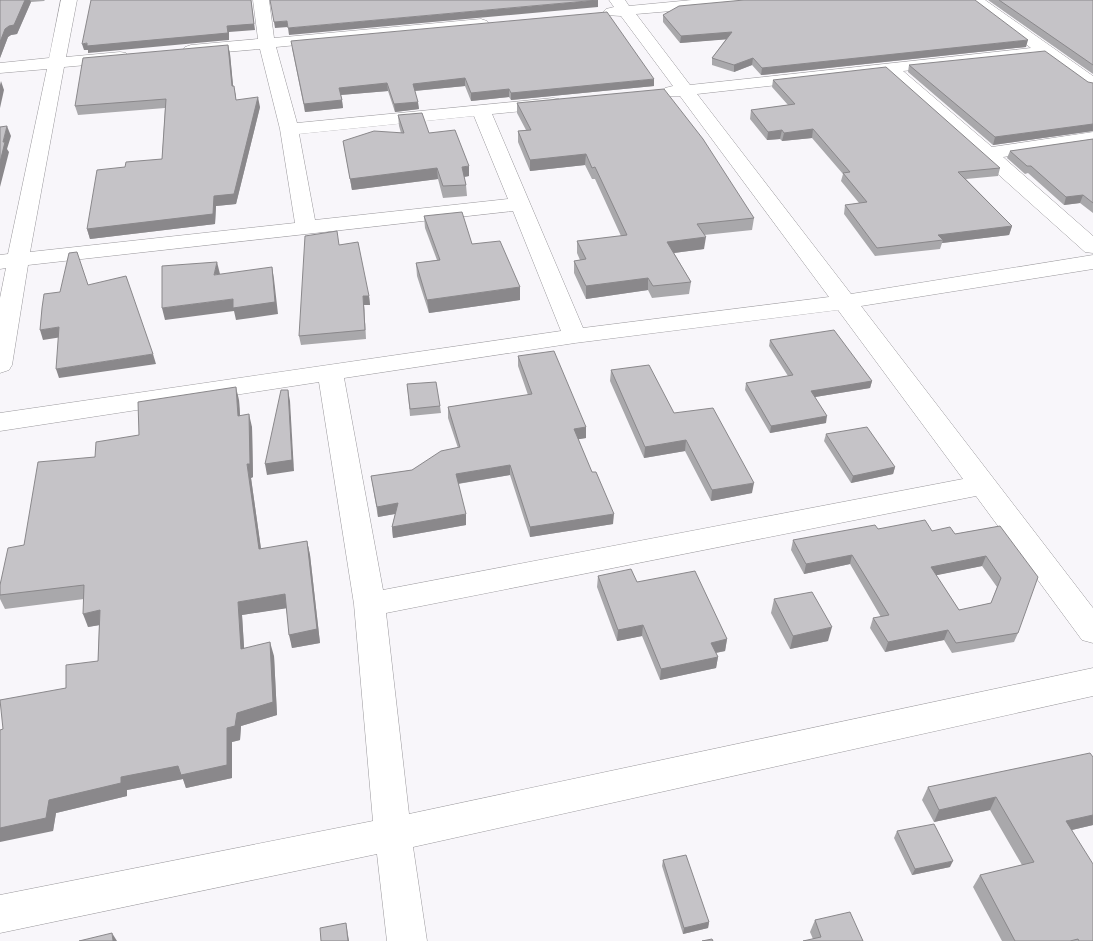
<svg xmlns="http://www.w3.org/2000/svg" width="1093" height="941" font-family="'Fira Sans',sans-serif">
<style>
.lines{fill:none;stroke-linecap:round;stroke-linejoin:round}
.minor-casing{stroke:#9a989c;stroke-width:1}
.minor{fill:#fff;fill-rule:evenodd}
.wall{fill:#a9a8ab;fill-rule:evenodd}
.shaded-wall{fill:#8a888b}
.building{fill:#c5c3c7;stroke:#8a888b;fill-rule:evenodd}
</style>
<rect width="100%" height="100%" fill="#f8f6fa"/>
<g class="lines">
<defs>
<path id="minor" d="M61,0h16l-11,57 54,-5 6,1 2,4 -2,4 -6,1 -56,5 -34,185 265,-29 -15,-94 -20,-80 -69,6 -6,-2 -2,-3 2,-3 6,-2 67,-6 -5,-39h16l5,38 207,-19 6,2 2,3 -2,3 -211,20 21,76 256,-25 6,1 3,4 -3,4 -6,1 -61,6 91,214 246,-31 -149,-201h-15l-3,-4 3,-4 8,-2 -52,-70 -15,-1 -3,-3 3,-3 8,-2 -5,-7h16l4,6 63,-6h58l-3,3 -5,2 -106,9 54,71 341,-37 -64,-48h18l108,76v13l-6,-1 -44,-32 -140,15 89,76 101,-15v12l-90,13 90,79v17l-8,-1 -200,-179 -188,21 154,200 242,-39v14l-232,37 232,302v35l-11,-3 -106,-144 -590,117 23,201 684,-146v28l-680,151 14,94h-40l-10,-87 -377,79v-38l373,-74 -19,-217 -35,-222 -319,49v-18l561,-82 -48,-120 -485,54 -16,100 -3,5 -9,3v-75l6,-30 -6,1v-14l8,-1 39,-185 -47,4v-10l49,-5zM474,116l34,83 -193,21 -16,-86zM838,310l125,169 -580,111 -39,-212 231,-35z"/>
</defs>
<use href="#minor" class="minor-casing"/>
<use href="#minor" class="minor"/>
</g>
<g class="wall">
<polygon points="0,0 45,0 44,1 31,2 17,34 11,35 8,37 0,58"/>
<polygon points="988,0 1093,0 1093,74"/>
<polygon points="663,15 1026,47 761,75 752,65 734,72 712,65 712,58 726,39 680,43 663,22"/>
<polygon points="228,45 230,54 233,86 236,95 236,100 260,107 236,204 216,206 215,224 90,239 87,229 125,167 162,159 165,108 78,115 75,106"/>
<polygon points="292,48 654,86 511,100 509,97 471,101 465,86 415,91 419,109 395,112 388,91 341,95 343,108 305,112"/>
<polygon points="909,65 1093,83 1093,131 993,145 908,72"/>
<polygon points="773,80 1000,168 998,176 966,179 1012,226 1009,235 942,243 940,249 875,256 844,214 845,205 859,203 841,181 843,174 812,138 782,141 780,139 767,140 750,119 751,110 788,105 772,87"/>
<polygon points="517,103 754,218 752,230 704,235 704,249 674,253 691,282 689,294 652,298 648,290 586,299 574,273 574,261 580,260 577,253 577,241 621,236 595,179 592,179 585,165 530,171 518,142 518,131 526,130 517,113"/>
<polygon points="398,115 429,133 469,176 464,177 466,185 467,196 443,198 438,179 352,190 343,141 401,133 399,126"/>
<polygon points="1093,139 1093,213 1080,203 1064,205 1028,173 1025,174 1007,158 1010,151"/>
<polygon points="424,216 472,244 520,287 520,300 429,313 417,276 416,263 437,260 425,228"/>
<polygon points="339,245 369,296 370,305 364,305 366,339 301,345 299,336"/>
<polygon points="770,340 872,381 870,388 815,397 826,423 770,433 745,390 746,383 788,376 769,346"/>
<polygon points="518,356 586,427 586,438 578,439 613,524 530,537 510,475 458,484 466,525 393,538 392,527 395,514 378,517 371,476 412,470 458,448 448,418 448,407 528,395 518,366"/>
<polygon points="611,370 674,413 752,493 711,501 685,451 644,458 610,381"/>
<polygon points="407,384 440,406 441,413 410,416"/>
<polygon points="239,400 240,416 252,427 253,477 251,478 261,549 307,541 310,555 320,643 292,648 286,608 242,615 244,648 274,656 277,715 241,726 240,740 232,742 232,778 186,788 183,779 127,790 127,796 56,813 53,831 3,729 66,688 98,661 99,625 88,627 84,599 5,609 0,599 0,585 24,545 95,457 139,435"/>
<polygon points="826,434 895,467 893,474 851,483 824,441"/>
<path d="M1000,526l18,107 -4,9 -62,11 -8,-13 -59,12 -15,-24 3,-10 8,-1 -31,-53 -46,10 -13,-24 2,-10 85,-11 54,2 23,3zM982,566l15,21 -6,16 -32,7 -23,-35z"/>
<polygon points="598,576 637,582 727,639 725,651 716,653 718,657 716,668 660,680 642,636 617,641 597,587"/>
<polygon points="774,599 828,641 790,649 771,613"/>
<polygon points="1093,757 1093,825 1072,830 1093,941 1002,941 973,887 980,875 1022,865 990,810 934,822 922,800 928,787"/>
<polygon points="897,831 950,867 912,875 894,838"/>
<polygon points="663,860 709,922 708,928 683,934 662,866"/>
<polygon points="815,920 863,941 813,939 810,932"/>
</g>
<g class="shaded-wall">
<polygon points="25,0 30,0 31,2 17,34 11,35 8,37 0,58 0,42 5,29"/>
<polygon points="251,0 255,30 229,32 229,40 88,53 88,50 84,50 82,44 227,26"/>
<polygon points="598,0 598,7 289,35 288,28"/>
<polygon points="287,21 288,27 275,28 274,22"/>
<polygon points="732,32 731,39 680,43 681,36"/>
<polygon points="1028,40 1026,47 761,75 762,68"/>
<polygon points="228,45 230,54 234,95 232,86"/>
<polygon points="753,58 752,65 734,72 734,65"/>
<polygon points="465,78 465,86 413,91 413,84"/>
<polygon points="654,79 654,86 511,100 511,93"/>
<polygon points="1,81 4,90 0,108 0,85"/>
<polygon points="387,83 388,91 340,95 339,88"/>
<polygon points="509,89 509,97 471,101 471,93"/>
<polygon points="258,97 260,107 236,204 216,206 215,224 90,239 87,229 214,196"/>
<polygon points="342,100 343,108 305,112 304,104"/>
<polygon points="418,102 419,109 395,112 394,104"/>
<polygon points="1093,124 1093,131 993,145 995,137"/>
<polygon points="7,126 11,136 7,149 9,152 0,187 0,162 3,142"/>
<polygon points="813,129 812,138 782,141 784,133"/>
<polygon points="782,130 780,139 767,140 768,132"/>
<polygon points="586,154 585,165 530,171 530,160"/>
<polygon points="469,166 469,176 463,177 462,167"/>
<polygon points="437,168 438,179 352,190 350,179"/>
<polygon points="1083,195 1080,203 1064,205 1066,197"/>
<polygon points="1012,226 1009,235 942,243 943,240 938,235"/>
<polygon points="706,237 704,249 666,254 667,242"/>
<polygon points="217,262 220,274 214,275"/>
<polygon points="272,267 274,279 278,314 236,320 234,311 165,320 162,308 233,299"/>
<polygon points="648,278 648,290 586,299 586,286"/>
<polygon points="520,287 520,300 429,313 427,300"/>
<polygon points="363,296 369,296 370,305 364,305 366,339"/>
<polygon points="59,327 62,337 43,340 40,330"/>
<polygon points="153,354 156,364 59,378 56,369"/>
<polygon points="872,381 870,388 809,398 811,391"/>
<polygon points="236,387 239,400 241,430 238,416"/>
<polygon points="288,390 290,401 294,471 267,475 265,464"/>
<polygon points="249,414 252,427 253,477 251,478 263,563 259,549 247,464"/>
<polygon points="827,416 826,423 770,433 771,426"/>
<polygon points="586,427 586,438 574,440 574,429"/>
<polygon points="686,440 685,451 644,458 645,447"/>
<polygon points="510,465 510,475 456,484 456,474"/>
<polygon points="895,467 893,474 851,483 853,476"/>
<polygon points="754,483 752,493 711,501 712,490"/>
<polygon points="398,503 400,513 378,517 377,507"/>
<polygon points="466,514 466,525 393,538 392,527"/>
<polygon points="614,514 613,524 530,537 530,527"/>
<polygon points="307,541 310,555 320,643 292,648 289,635"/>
<polygon points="852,555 850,564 804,574 806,564"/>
<polygon points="986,556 982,566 928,577 931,567"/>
<polygon points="285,594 288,608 242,615 245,662 241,649 238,602"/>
<polygon points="100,610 106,624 88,627 83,614"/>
<polygon points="643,625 642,636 617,641 618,630"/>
<polygon points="832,627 828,641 790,649 793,636"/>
<polygon points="948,630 944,640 885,652 888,642"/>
<polygon points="727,639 725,651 709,654 711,643"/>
<polygon points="270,642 274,656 277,715 241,726 240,740 232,742 232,778 186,788 183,779 127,790 127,796 56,813 53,831 0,842 0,828 49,800 121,777 227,728 237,713"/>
<polygon points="718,657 716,668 660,680 661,669"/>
<polygon points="996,797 990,810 934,822 939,810"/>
<polygon points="1093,815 1093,825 1059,833 1066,821"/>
<polygon points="953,861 950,867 912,875 915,869"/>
<polygon points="709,922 708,928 683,934 684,928"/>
<polygon points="346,923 349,941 348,941"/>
<polygon points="112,933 117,941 113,941"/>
</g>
<g class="building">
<polygon points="0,0 25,0 14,25 9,26 5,29 0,42"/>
<polygon points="91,0 251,0 254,24 227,26 228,33 87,46 87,43 82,44"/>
<polygon points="270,0 598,0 288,28 287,21 274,22"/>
<polygon points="744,0 975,0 1028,40 762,68 753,58 734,65 712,58 732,32 681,36 663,15 679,6"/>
<polygon points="999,0 1093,0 1093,65"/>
<polygon points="607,12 654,79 511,93 509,89 471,93 465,78 413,84 418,102 394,104 387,83 339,88 342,100 304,104 291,41"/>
<polygon points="228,45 232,86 234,86 236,100 258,97 234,194 214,196 213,214 87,229 97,170 125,167 126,162 162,159 166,99 75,106 83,58"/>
<polygon points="1045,51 1088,82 1093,83 1093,124 995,137 909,65"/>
<polygon points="886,67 1000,168 958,172 1012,226 938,235 943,240 877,248 845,205 867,202 843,173 850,172 813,129 784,133 782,130 768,132 751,110 795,104 773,80"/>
<polygon points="664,89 703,139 754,218 697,224 706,237 667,242 691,282 653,286 648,278 586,286 574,261 586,259 577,241 627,235 595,167 592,168 586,154 530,160 518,131 531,130 517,103"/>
<polygon points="422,113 429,133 455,130 469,166 462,167 466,185 443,186 437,168 350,179 343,141 374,131 404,133 398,115"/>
<polygon points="7,126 3,142 5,142 0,162 0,127"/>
<polygon points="1093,139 1093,203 1083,195 1066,197 1031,166 1027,166 1010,151"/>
<polygon points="462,212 472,244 500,241 520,287 427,300 416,263 440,260 424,216"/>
<polygon points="337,231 339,245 358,242 369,296 363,296 365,330 299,336 305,236"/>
<polygon points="77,252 88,285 126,276 153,354 56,369 59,327 40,330 42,308 44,294 60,292 69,253"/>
<polygon points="217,262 214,275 272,267 275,302 233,308 233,299 162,308 162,266"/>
<polygon points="834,330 872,381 811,391 827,416 771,426 746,383 793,375 770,340"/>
<polygon points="554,351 586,427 574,429 592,472 596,472 614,514 530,527 510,465 456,474 466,514 392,527 398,503 377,507 371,476 412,470 441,451 460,447 448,407 532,394 518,356"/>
<polygon points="649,365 674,413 713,408 754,483 712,490 686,440 645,447 611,370"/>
<polygon points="436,382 440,406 410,409 407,384"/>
<polygon points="236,387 238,416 249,414 250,464 247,464 259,549 307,541 317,629 289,635 285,594 238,602 241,649 270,642 273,702 237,713 235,726 227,728 227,765 181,775 178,766 121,777 121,783 49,800 46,818 0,828 0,730 3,729 0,700 66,688 66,665 98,661 100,610 83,614 84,585 0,595 0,585 8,548 24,545 38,462 95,457 96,442 139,435 138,402"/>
<polygon points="281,390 288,390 292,460 265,464"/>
<polygon points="867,427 895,467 853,476 826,434"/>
<path d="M925,520l7,11 18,-4 5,7 45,-8 38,51 -20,56 -62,10 -8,-13 -60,12 -15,-24 16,-3 -37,-60 -46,9 -13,-24 82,-15 3,4zM986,556l15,22 -10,25 -32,7 -28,-43z"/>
<polygon points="631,569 637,582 695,571 727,639 711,643 718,657 661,669 643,625 618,630 598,576"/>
<polygon points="812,592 832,627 793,636 774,599"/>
<polygon points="1090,753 1093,757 1093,815 1066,821 1093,864 1093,941 1079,941 1078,939 1070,941 1015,941 980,875 1034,862 996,797 939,810 928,787"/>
<polygon points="934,824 953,861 915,869 897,831"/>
<polygon points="686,855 709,922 684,928 663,860"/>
<polygon points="850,912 863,941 803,941 821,937 815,920"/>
<polygon points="346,923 348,941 321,941 320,928"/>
<polygon points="112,933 113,941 79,941"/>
<polygon points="712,939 713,941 702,941"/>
</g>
</svg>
